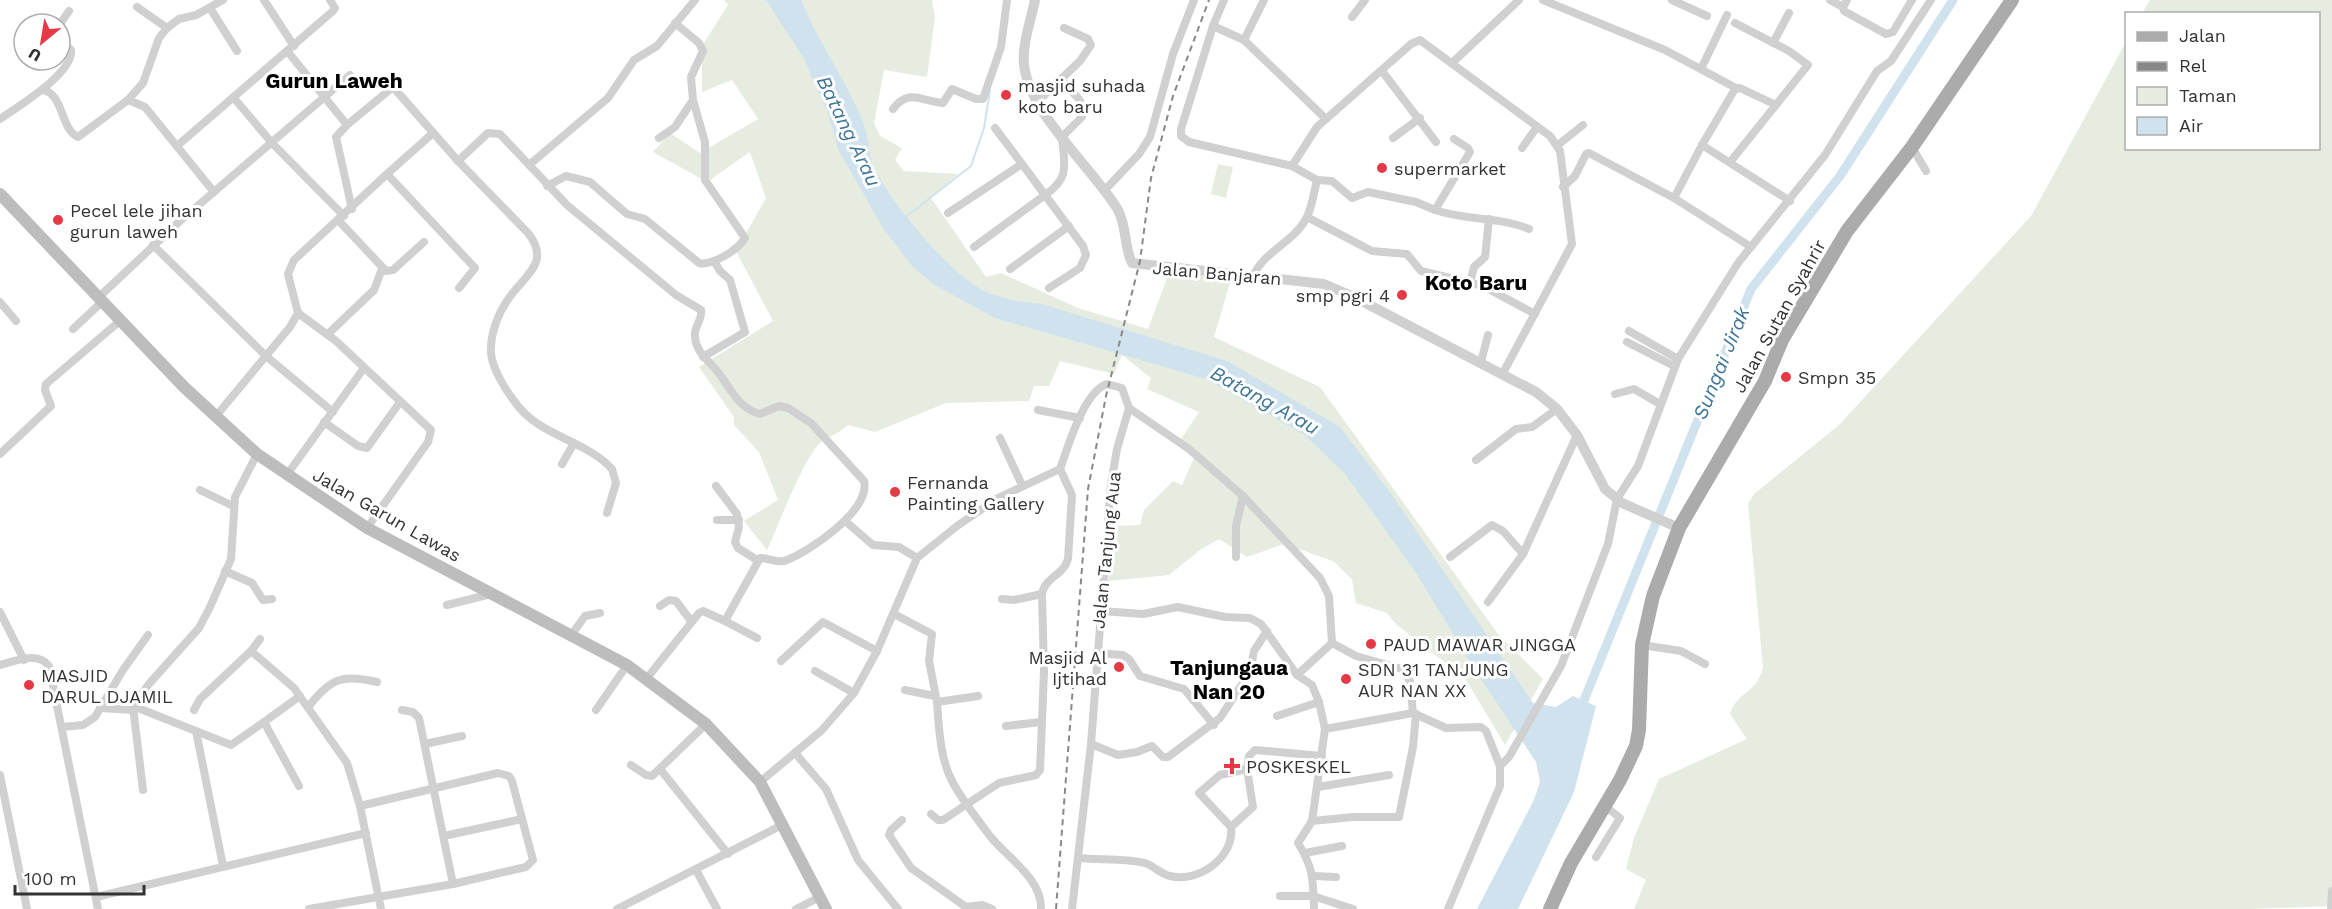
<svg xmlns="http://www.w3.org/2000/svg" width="2332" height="909" font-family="'Work Sans',sans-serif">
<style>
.green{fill:#e6ecdf}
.water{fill:#cfe2ee}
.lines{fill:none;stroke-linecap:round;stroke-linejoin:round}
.stream{stroke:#cfe2ee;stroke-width:2}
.canal{stroke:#cfe2ee;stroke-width:9}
.minor{stroke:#d0d0d0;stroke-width:8}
.tertiary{stroke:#d0d0d0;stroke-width:10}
.secondary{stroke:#bdbdbd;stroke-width:12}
.primary{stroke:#ababab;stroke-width:14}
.rail{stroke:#888;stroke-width:2;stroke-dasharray:6 4.5;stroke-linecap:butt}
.poi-dot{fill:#e63946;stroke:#fff;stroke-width:2}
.labels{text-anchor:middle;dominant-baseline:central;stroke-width:6;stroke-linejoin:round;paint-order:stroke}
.poi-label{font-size:18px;fill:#333;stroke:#fff;text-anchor:start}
.street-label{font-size:18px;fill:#333;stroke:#fff}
.water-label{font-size:20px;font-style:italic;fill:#3f7597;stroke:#fff}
.quarter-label{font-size:21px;font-weight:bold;fill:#000;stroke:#fff}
</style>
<rect width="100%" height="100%" fill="#fff"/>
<g class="green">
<path d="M724,0h208l3,17 -8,60 -43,-7 -10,53 6,13 22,12 -7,12 9,11 54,3 -27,24 55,79 15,-4 77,35 70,21 22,-59 62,6 -18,61 106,50 178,247 45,45 -38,66 -40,-67 -69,-54 -9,-11 -31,-10 -4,-24 -19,-18 -49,-17 -37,13 -28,-18 -19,11 -31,25 -61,6 5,-55 27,-1 4,-15 29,-29 9,4 13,-29 -16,-14 20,-30 -52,-23 4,-11 -29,-23 -8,19 -54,-13 -11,25h-15l-5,15 -83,2 -71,29 -27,-7c-9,9 -23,12 -30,20 -20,25 -37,75 -51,105l-23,-29 34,-21 -19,-48 -25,-27v-8l-35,-50 74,-46 -37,-70 30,-53 -16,-46 -43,30 -54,-30 17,-19 30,20 58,-34 -26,-39 -30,12v-46l26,-41z"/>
<path d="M2150,0h182v906l-84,3h-614l12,-29 -20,-11 8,-31 25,-59 88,-40 -17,-25c8,-24 25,-18 33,-46l-15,-164 6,-10 85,-69 192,-209 95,-174v106h192v-134l-176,-1z"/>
<polygon points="1218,164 1233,167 1226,198 1211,194"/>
</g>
<path class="water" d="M766,0h35c17,42 45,80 62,122 6,15 5,34 12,48 19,36 73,102 109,121 19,9 38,11 58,13l185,57 113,66 52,68 141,208 23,4 17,-11 23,10 -22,86 -56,117h-41l57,-109 6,-18 -4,-20 -59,-89 -61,-100 -71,-99 -40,-39 -99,-56 -211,-61 -62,-34 -21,-18 -29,-38 -45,-79 -10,-36 -25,-56z"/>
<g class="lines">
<polyline class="stream" points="907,216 971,166 984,128 990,91"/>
<polyline class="canal" points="1580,710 1751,289 1840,176 1953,0"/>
<g class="minor">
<polyline points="264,0 294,46"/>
<path d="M1224,0l-11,26 -32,103v7l8,6 103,24 25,14c-3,12 -5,27 -10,37 -13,26 -44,34 -54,60"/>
<polyline points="1543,0 1665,50 1736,88"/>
<polyline points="1672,0 1707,16"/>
<polyline points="1830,0 1843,7"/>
<polyline points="1847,0 1843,7 1844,11 1886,34 1893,32 1912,0"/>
<polyline points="137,7 167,28"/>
<polyline points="210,8 237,51"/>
<polyline points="1352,17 1365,0"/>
<polyline points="60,24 69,11"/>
<polyline points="1213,26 1244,40 1326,119"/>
<polyline points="1244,40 1264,0"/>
<polyline points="1773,43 1789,13"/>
<polyline points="288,52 347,125"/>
<polyline points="1452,63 1519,0"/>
<polyline points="1701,69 1727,15"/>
<polyline points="1382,71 1436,142"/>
<path d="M43,90c21,4 17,39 35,47l50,-37 15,-17 16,-45 8,-10 12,-9 17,-4 27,-15"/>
<polyline points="233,97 272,143 344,216"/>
<polyline points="128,100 145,107 214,192"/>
<polyline points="1038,101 1080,61 1091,45 1088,39 1064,28"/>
<polyline points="1776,105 1740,88 1735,89 1702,145 1790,201"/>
<path d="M893,109c16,-21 27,-8 50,-6l9,-14 24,10h7l18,-52 6,-47"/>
<path d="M0,119c17,-12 74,-46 71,-69l-11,-11"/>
<polyline points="995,128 1022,164"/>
<polyline points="659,138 675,127 693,100 691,77 703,51 699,43 675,23"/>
<polyline points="1393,138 1420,118"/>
<polyline points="1558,145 1583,125"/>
<polyline points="1702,145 1674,198 1751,247"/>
<polyline points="177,146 333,11 335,8 330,0"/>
<polyline points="1912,147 1926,171"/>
<polyline points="1522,148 1537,127"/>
<path d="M458,161l30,-28 12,1 67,71 109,90 25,15c2,10 -8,17 -6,27 1,15 14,24 23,35 13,17 20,36 42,42l19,-8 9,2 23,15 53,58c7,29 -54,70 -77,79 -9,4 -18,-2 -27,-2l-35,63 -22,-10 -4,2 -52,65"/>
<polyline points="1731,161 1808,65 1789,51 1735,23"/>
<polyline points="529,165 608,98 634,60 657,46 695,0"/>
<polyline points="1292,166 1317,127 1411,44 1420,40 1550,136 1560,151 1572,244 1503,373"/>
<polyline points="387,174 433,133"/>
<polyline points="1317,180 1332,181 1352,198 1368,192 1416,202 1435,210 1470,152 1468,148 1454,139"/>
<path d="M547,186l19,-10 24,6 37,32 18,5 54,44c13,3 39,-13 46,-25l-40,-58v-38l-12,-42"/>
<polyline points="1563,187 1575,176 1586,154 1589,153 1674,198"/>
<polyline points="1104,191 1139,154 1150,137 1173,54 1194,0"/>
<path d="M352,209l-16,-72 11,-12 46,-38 65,74 70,72c22,28 0,40 -16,61 -13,16 -22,39 -21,59 1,15 15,38 24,49 23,34 71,38 97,67l4,14 -9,30"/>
<path d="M1435,210c32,11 63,6 94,19"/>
<path d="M948,213l74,-49 23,31c26,-18 19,-30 17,-58l20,-20 2,-7 -5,-11 -18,-19"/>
<polyline points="1307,217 1372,251 1407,254 1421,271 1483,286 1535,314"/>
<polyline points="339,221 386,271 393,270 424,242"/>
<polyline points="153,245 266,356 333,412"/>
<polyline points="974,247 1045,195 1083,246 1086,255 1080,268 1049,288"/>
<polyline points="1010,269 1069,226"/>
<polyline points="1470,283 1474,267 1485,257 1489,219"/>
<polyline points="99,297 180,221 350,75"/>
<polyline points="0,302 16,321"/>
<polyline points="298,313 336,341 431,430 428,442 367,528"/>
<polyline points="73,329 103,301"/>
<polyline points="1629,331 1678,359"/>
<polyline points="328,334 374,290 382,269"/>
<polyline points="1627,342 1674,366"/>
<polyline points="703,357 745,332 730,280 720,271 714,261"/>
<polyline points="1481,362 1488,335"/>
<polyline points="1615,394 1634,389 1660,404"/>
<polyline points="1038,410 1080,418"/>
<polyline points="216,416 290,327 298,313 288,274 294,260 387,174 475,268 459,288"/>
<polyline points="324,422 358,446 367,448 400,402"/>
<polyline points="1000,438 1022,485"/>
<polyline points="0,454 51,406 45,390 46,384 121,320"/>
<polyline points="1476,460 1516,429 1532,427 1557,409"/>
<polyline points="562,464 574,443"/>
<polyline points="286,476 364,368"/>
<polyline points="716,486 737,514 739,527 735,542 738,548 757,560"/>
<polyline points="200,490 233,506"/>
<polyline points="717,520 739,520"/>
<polyline points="845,521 873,545 899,547 917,558"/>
<polyline points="1236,557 1236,526 1243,496"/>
<polyline points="1450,557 1492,525 1503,531 1523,554"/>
<polyline points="225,571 252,583 263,600 272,599"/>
<path d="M1042,594c3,-17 22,-19 26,-35l4,-64 -12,-26"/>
<polyline points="1488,602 1523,554 1577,435"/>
<polyline points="447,605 491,594"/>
<polyline points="660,606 669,600 676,601 691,621"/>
<path d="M1101,611l42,3 35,-7 47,10 25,1 11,6 36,51 15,10 7,17 6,27 -13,92 -14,22c16,26 15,37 16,66"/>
<polyline points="0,612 24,660"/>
<polyline points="894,614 932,634 929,661 937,702"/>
<polyline points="725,621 757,638"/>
<polyline points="572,634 585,616 600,613"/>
<polyline points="260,639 251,651 294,688 347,763 360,806 381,909"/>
<polyline points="1642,645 1681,651 1705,664"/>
<polyline points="1254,651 1267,631"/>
<polyline points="1096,653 1123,655 1129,659 1140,676 1184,689 1214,725"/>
<polyline points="781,661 823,622 877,651"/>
<path d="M0,665c16,-4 38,-14 49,1l49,243"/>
<polyline points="815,671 854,693"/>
<polyline points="1297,675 1332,643"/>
<polyline points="905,690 935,696"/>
<path d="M978,696l-41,6c2,27 3,57 16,81 10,18 24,36 37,53 17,22 52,42 51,73"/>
<polyline points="133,706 231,745 264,722"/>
<path d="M309,706c22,-28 33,-32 68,-24"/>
<polyline points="100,708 132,710"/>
<polyline points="194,710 200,699 251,651"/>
<polyline points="402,710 413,712 419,718 453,884"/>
<polyline points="596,710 627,665"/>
<polyline points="1277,716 1319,702"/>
<polyline points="1006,726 1041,722"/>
<polyline points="62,727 83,725 95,717 123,670 148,635"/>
<polyline points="1325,729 1413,713 1446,728 1481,727 1486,731 1500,766 1500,786 1448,909"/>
<polyline points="196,731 223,866"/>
<polyline points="425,744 462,736"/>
<polyline points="1091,744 1118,755 1137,752 1152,746 1163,757 1168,757 1220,718 1250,672 1253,656"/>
<polyline points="795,753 826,789 858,860 898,909"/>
<polyline points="631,765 646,775 652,776 706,724"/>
<polyline points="1500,766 1509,757 1561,666 1608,544 1617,499 1638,466 1678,359 1738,263 1825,155 1877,71 1891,61 1931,0"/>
<polyline points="660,769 728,854"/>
<polyline points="1247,769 1249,756 1255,750 1322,756"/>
<polyline points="0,775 27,909"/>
<path d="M760,782l62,-52 32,-37 23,-42 40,-93 40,-32 41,-28 62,-29c8,-22 24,-78 47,-85l15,4 7,20 60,41 54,47 77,82 9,18 3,47 24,13 46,13 8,12 3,32"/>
<polyline points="299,786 264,722 300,696"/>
<polyline points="1318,787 1389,775"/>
<polyline points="143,790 133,707 148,685 199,628 210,607 231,559 235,497 257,454"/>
<polyline points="931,814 938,820 943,820 999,783 1036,775 1040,770 1044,672 1042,594 1014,600 1002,599"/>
<polyline points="902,820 891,830 889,835 911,868 966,907 982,905 992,909"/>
<polyline points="1312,821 1353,817 1399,817 1413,747 1416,714"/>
<polyline points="444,836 522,819"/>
<polyline points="1305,853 1342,846"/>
<polyline points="1596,857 1620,818 1605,806"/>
<path d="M1079,858c21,2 47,0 66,5 9,3 16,11 25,13 29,7 65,-19 61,-49l-32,-34 21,-18 27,-6 6,38 -22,20"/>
<polyline points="696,870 717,909"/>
<polyline points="1314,876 1336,877"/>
<polyline points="1280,896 1313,896 1353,909"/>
<polyline points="96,897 366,833"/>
<polyline points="309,909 453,884 526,867 533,860 512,781 509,776 498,773 360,806"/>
<polyline points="617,909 784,824"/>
<polyline points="796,909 820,897"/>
<polyline points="1072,909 1091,744 1111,484 1117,449 1129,408"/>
<polyline points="2331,909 2332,891"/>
</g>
<path class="tertiary" d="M1035,0c-4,20 -13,44 -11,64 4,49 69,104 94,146 9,17 6,37 14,53l192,21 30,13 182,95 21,17 20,26 28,54 17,14 57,25"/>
<polyline class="secondary" points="0,194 184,387 257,454 367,528 627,665 706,724 760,782 826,909"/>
<polyline class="primary" points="1550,909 1571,863 1620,780 1636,746 1639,730 1642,645 1653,596 1679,528 1765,381 1782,340 1847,231 1912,147 2012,0"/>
<polyline class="rail" points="1056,909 1088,489 1106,396 1140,261 1151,178 1173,96 1209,0"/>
</g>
<g class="poi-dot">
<circle cx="1006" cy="95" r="6"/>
<circle cx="1382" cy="168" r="6"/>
<circle cx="58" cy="220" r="6"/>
<circle cx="1402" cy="295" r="6"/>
<circle cx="1786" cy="377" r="6"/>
<circle cx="895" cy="492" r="6"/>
<circle cx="1371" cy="644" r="6"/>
<circle cx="1119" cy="667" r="6"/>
<circle cx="1346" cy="679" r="6"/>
<circle cx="29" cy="685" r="6"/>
<path d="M1229 757h6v6h6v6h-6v6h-6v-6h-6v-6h6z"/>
</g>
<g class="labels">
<g class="poi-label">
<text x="1018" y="85">masjid suhada<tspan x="1018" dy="21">koto baru</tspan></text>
<text x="1394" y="168">supermarket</text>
<text x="70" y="210">Pecel lele jihan<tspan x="70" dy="21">gurun laweh</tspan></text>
<text x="1390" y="295" text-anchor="end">smp pgri 4</text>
<text x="1798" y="377">Smpn 35</text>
<text x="907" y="482">Fernanda<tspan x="907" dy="21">Painting Gallery</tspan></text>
<text x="1383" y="644">PAUD MAWAR JINGGA</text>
<text x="1107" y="657" text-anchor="end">Masjid Al<tspan x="1107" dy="21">Ijtihad</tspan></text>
<text x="1358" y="669">SDN 31 TANJUNG<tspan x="1358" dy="21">AUR NAN XX</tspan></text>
<text x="41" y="675">MASJID<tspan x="41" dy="21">DARUL DJAMIL</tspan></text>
<text x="1246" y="766">POSKESKEL</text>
</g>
<g class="street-label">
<text transform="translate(1217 273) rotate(5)">Jalan Banjaran</text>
<text transform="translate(1779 316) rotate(-61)">Jalan Sutan Syahrir</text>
<text transform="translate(387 515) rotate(30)">Jalan Garun Lawas</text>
<text transform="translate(1106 550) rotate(-84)">Jalan Tanjung Aua</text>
</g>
<g class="water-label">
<text transform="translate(849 131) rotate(64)">Batang Arau</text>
<text transform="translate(1721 363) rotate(-68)">Sungai Jirak</text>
<text transform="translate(1265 400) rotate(29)">Batang Arau</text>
</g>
<g class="quarter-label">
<text x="334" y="80">Gurun Laweh</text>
<text x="1476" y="282">Koto Baru</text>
<text x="1229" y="667">Tanjungaua<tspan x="1229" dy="24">Nan 20</tspan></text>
</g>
</g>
<rect x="2125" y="12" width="195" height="138" fill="#ffffff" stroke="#adadad" stroke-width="1.5"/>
<rect x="2137" y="32" width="30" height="9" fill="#ababab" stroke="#adadad" stroke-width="1.5"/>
<text x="2179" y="42" font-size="18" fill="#333333">Jalan</text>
<rect x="2137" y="62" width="30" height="9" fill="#888888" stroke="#adadad" stroke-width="1.5"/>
<text x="2179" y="72" font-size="18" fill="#333333">Rel</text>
<rect x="2137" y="87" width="30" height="18" fill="#e6ecdf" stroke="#adadad" stroke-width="1.5"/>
<text x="2179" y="102" font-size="18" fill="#333333">Taman</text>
<rect x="2137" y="117" width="30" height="18" fill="#cfe2ee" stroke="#adadad" stroke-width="1.5"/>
<text x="2179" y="132" font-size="18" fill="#333333">Air</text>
<g transform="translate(42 42) rotate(210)"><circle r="28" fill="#ffffff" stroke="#adadad" stroke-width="1.5"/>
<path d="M0-4.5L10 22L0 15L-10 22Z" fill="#e63946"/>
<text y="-9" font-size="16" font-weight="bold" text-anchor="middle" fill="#333333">U</text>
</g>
<path d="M15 885v9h129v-9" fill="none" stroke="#333333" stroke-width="3"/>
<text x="24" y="885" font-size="18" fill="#333333" stroke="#ffffff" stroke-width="4.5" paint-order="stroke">100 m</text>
</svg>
